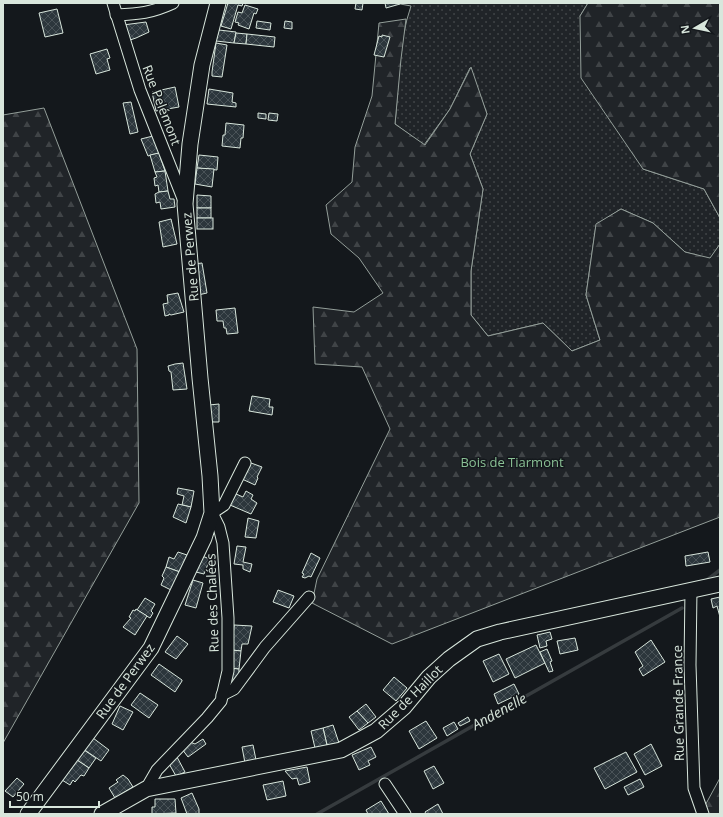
<svg xmlns="http://www.w3.org/2000/svg" width="723" height="817" font-family="'Open Sans',sans-serif">
<style>
.green{fill:url(#green-dots);stroke:#939e99}
.forest{fill:url(#forest-firs);stroke:#939e99}
.lines{fill:none;stroke-linecap:round;stroke-linejoin:round}
.stream{stroke:#363b3e;stroke-width:3.5}
.building{fill:url(#building-cross-hatch);stroke:#d8e6dc}
.street-casing{stroke:#d8e6dc;stroke-width:13}
.secondary-casing{stroke:#d8e6dc;stroke-width:17}
.street{stroke:#14181c;stroke-width:11}
.secondary{stroke:#14181c;stroke-width:15}
.labels{text-anchor:middle;dominant-baseline:central;stroke-width:3;stroke-linejoin:round;paint-order:stroke}
.street-label{font-size:13px;fill:#d8e6dc;stroke:#14181c}
.park-label{font-size:13px;fill:#8ac095;stroke:#14181c}
.water-label{font-size:14px;font-style:italic;fill:#d8e6dc;stroke:#14181c}
</style>
<defs>
<pattern id="green-dots" width="8" height="8" patternUnits="userSpaceOnUse"><rect width="8" height="8" fill="#202428"/><path d="M2 2h.1M6 6h.1" fill="none" stroke="#404447" stroke-width="1.8" stroke-linecap="round"/></pattern>
<pattern id="forest-firs" width="22" height="20" patternUnits="userSpaceOnUse"><rect width="22" height="20" fill="#202428"/><path d="M5 1l3.5 6h-7zM16 11l3.5 6h-7z" fill="#404447"/></pattern>
<pattern id="building-cross-hatch" width="8" height="8" patternUnits="userSpaceOnUse"><rect width="8" height="8" fill="#2c363c"/><path d="M0 0l8 8M0 8l8-8" fill="none" stroke="#4a5358"/></pattern>
</defs>
<rect width="100%" height="100%" fill="#14181c"/>
<path class="green" d="M395,3h193l-8,13 63,153 61,20 16,29v26l-10,15 -25,-7 -32,-29 -32,-14 -25,16 -10,70 14,45 -28,11 -29,-28 -55,13 -17,-21v-44l12,-82 -13,-35 17,-40 -17,-46 -20,41 -26,36 -29,-21c4,-39 3,-81 16,-118z"/>
<g class="forest">
<polygon points="588,3 720,3 720,218 704,189 643,169 581,78 580,16"/>
<polygon points="406,19 401,59 395,124 425,145 450,109 471,67 487,114 470,154 483,189 471,271 471,315 488,336 543,323 572,351 600,340 586,295 596,224 621,209 653,223 685,252 710,258 720,244 720,517 392,644 312,603 317,579 390,429 362,367 315,364 313,307 354,312 383,293 359,258 331,234 326,205 352,182 355,147 372,96 379,23"/>
<polygon points="44,108 137,349 139,503 3,743 3,115"/>
<polygon points="720,778 720,814 703,814 702,811"/>
</g>
<g class="lines">
<g class="stream">
<polyline points="707,580 720,570"/>
<polyline points="317,814 682,608"/>
</g>
</g>
<g class="building">
<polygon points="228,3 243,3 242,6 238,5 231,29 221,26"/>
<polygon points="356,3 363,3 362,10 355,9"/>
<polygon points="385,3 399,3 400,4 386,8"/>
<polygon points="245,5 258,9 256,14 254,13 249,29 238,25 239,23 235,22 238,12 242,13"/>
<polygon points="57,9 63,33 45,37 39,13"/>
<polygon points="257,21 271,23 270,30 256,28"/>
<polygon points="285,21 292,22 292,29 284,28"/>
<polygon points="146,22 149,32 136,38 127,41 123,25"/>
<polygon points="219,30 236,32 234,43 216,41"/>
<polygon points="236,33 247,34 246,44 234,43"/>
<polygon points="247,34 275,37 274,47 246,44"/>
<polygon points="382,35 390,37 384,57 374,55 379,36 382,37"/>
<polygon points="216,43 227,45 222,77 212,76 212,72"/>
<polygon points="107,49 110,58 107,59 110,70 96,74 90,54"/>
<polygon points="175,87 179,107 156,111 152,92"/>
<polygon points="209,89 233,93 232,102 236,103 236,107 207,104"/>
<polygon points="131,102 138,132 130,134 123,103"/>
<polygon points="258,113 266,114 266,119 258,118"/>
<polygon points="269,113 278,114 277,121 268,120"/>
<polygon points="226,123 244,125 243,138 241,138 240,148 222,146 223,135 225,135"/>
<polygon points="153,136 159,153 148,156 141,139"/>
<polygon points="159,153 165,171 155,172 150,155"/>
<polygon points="199,155 218,157 217,170 197,168"/>
<polygon points="197,168 214,169 212,187 195,184"/>
<polygon points="165,171 168,191 159,192 158,185 155,186 154,178 157,177 155,172"/>
<polygon points="168,191 170,199 174,199 175,207 161,209 160,202 156,203 155,194 159,192"/>
<polygon points="197,195 211,196 211,208 197,208"/>
<rect x="197" y="208" width="14" height="10"/>
<rect x="197" y="218" width="16" height="11"/>
<polygon points="171,219 177,244 163,247 159,222"/>
<polygon points="202,263 207,293 198,295 194,264"/>
<polygon points="178,293 184,312 171,315 169,314 169,315 165,316 163,304 168,303 167,295"/>
<polygon points="235,308 238,333 227,334 226,328 224,328 223,321 217,321 216,310"/>
<polygon points="183,363 187,389 173,390 171,372 169,371 168,366 175,364"/>
<polygon points="252,396 270,399 269,407 273,407 272,415 249,411"/>
<polygon points="219,404 219,422 209,422 209,405"/>
<polygon points="251,463 262,467 257,477 258,478 255,485 242,479"/>
<polygon points="178,488 194,491 191,507 182,505 184,496 177,494"/>
<polygon points="246,491 253,495 251,499 257,503 251,514 230,505 236,494 243,497"/>
<polygon points="178,504 191,507 186,523 173,517"/>
<polygon points="248,518 259,521 256,538 245,537"/>
<polygon points="237,546 246,547 243,562 252,564 250,572 243,569 243,565 234,564"/>
<polygon points="178,552 187,555 180,572 166,567 169,557 174,559"/>
<polygon points="708,552 710,562 686,566 685,556"/>
<polygon points="311,553 320,558 311,577 309,576 305,578 302,577 304,574 302,573"/>
<polygon points="202,556 210,559 204,574 196,572"/>
<polygon points="166,567 180,572 173,591 161,585 164,578 162,576"/>
<polygon points="193,580 203,583 196,608 185,605"/>
<polygon points="278,590 294,596 289,608 273,602"/>
<polygon points="720,597 720,617 717,606 713,608 711,599"/>
<polygon points="145,598 155,604 151,611 153,613 150,618 137,610"/>
<polygon points="136,609 147,616 135,635 123,627 131,618 129,617 133,610 135,611"/>
<polygon points="234,625 252,626 248,644 242,644 241,651 232,650"/>
<polygon points="550,632 552,639 546,641 547,646 540,648 537,635"/>
<polygon points="177,636 188,644 176,659 165,652"/>
<polygon points="575,638 578,650 560,654 557,641"/>
<polygon points="651,640 665,662 643,676 639,669 643,666 635,652"/>
<polygon points="536,645 545,663 515,678 506,659"/>
<polygon points="547,649 552,661 550,662 553,671 549,672 540,652"/>
<polygon points="232,650 241,651 239,669 230,668"/>
<polygon points="499,654 509,674 493,682 483,661"/>
<polygon points="159,664 182,680 182,681 175,692 151,675"/>
<polygon points="230,668 239,669 239,677 235,682 229,681"/>
<polygon points="394,677 407,688 396,701 383,690"/>
<polygon points="514,684 519,694 498,704 494,694"/>
<polygon points="140,693 158,705 149,718 131,705"/>
<polygon points="366,704 376,717 368,723 357,711"/>
<polygon points="120,706 133,712 123,730 112,724"/>
<polygon points="357,711 368,723 359,730 349,717"/>
<polygon points="468,717 470,721 460,726 458,723"/>
<polygon points="426,721 437,738 419,749 409,731"/>
<polygon points="454,722 458,729 447,736 443,728"/>
<polygon points="333,725 339,743 327,745 323,728"/>
<polygon points="323,728 327,745 315,748 311,731"/>
<polygon points="93,738 109,750 101,761 83,749"/>
<polygon points="203,739 206,744 188,757 182,749 190,742 195,744"/>
<polygon points="651,744 662,766 645,775 634,754"/>
<polygon points="253,745 256,760 245,763 242,747"/>
<polygon points="371,747 376,757 368,761 370,765 359,770 352,755"/>
<polygon points="84,750 96,758 89,768 77,760"/>
<polygon points="626,752 637,772 605,789 594,768"/>
<polygon points="177,757 185,772 176,776 168,762"/>
<polygon points="77,760 89,768 84,776 81,775 75,782 73,780 70,785 62,780"/>
<polygon points="434,766 444,783 433,789 424,771"/>
<polygon points="307,767 310,782 299,785 297,778 292,779 285,771"/>
<polygon points="123,775 128,779 133,787 115,798 109,788 118,782 116,780"/>
<polygon points="17,778 24,784 13,797 5,791"/>
<polygon points="640,779 644,787 628,795 624,787"/>
<polygon points="283,781 286,796 267,800 263,785"/>
<polygon points="192,793 199,809 199,814 187,814 181,798"/>
<polygon points="155,799 175,799 176,813 152,814 152,807 155,807"/>
<polygon points="381,801 389,814 368,814 366,810"/>
<polygon points="438,804 443,814 426,814 425,812"/>
</g>
<g class="lines">
<defs>
<g id="street">
<polyline points="113,3 140,90 184,201"/>
<path d="M116,15c23,-1 35,-2 57,-12"/>
<polyline points="691,589 690,665 694,788 703,814"/>
<polyline points="222,695 234,689 265,647 309,597"/>
<polyline points="385,784 405,814"/>
<polyline points="146,789 157,770 207,718 221,701 228,671 228,618 223,543 219,527 212,513 224,505 245,463"/>
</g>
<g id="secondary">
<polyline points="28,814 151,648 204,538 212,513 210,476 200,378 185,204 190,144 202,65 218,3"/>
<polyline points="102,814 146,789 341,750 376,731 404,707 429,677 449,659 477,639 500,632 720,584"/>
</g>
</defs>
<use href="#street" class="street-casing"/>
<use href="#secondary" class="secondary-casing"/>
<use href="#street" class="street"/>
<use href="#secondary" class="secondary"/>
</g>
<g class="labels">
<g class="street-label">
<text transform="translate(162 105) rotate(69)">Rue Pelémont</text>
<text transform="translate(190 257) rotate(-95)">Rue de Perwez</text>
<text transform="translate(212 603) rotate(-92)">Rue des Chalées</text>
<text transform="translate(125 681) rotate(-54)">Rue de Perwez</text>
<text transform="translate(410 697) rotate(-45)">Rue de Haillot</text>
<text transform="translate(678 703) rotate(-91)">Rue Grande France</text>
</g>
<g class="park-label">
<text x="512" y="462">Bois de Tiarmont</text>
</g>
<g class="water-label">
<text transform="translate(499 711) rotate(-29)">Andenelle</text>
</g>
</g>
<rect width="723" height="817" fill="none" stroke="#d8e6dc" stroke-width="8"/>
<g transform="translate(695 28) rotate(261)" stroke="#14181c" stroke-width="3" paint-order="stroke">
<path d="M0-3L7 15L0 10L-7 15Z" fill="#d8e6dc"/>
<text y="-6" font-size="11" font-weight="bold" text-anchor="middle" fill="#d8e6dc">N</text>
</g>
<path d="M10 801v6h89v-6" fill="none" stroke="#d8e6dc" stroke-width="2"/>
<text x="16" y="801" font-size="12" fill="#d8e6dc" stroke="#14181c" stroke-width="3" paint-order="stroke">50 m</text>
</svg>
